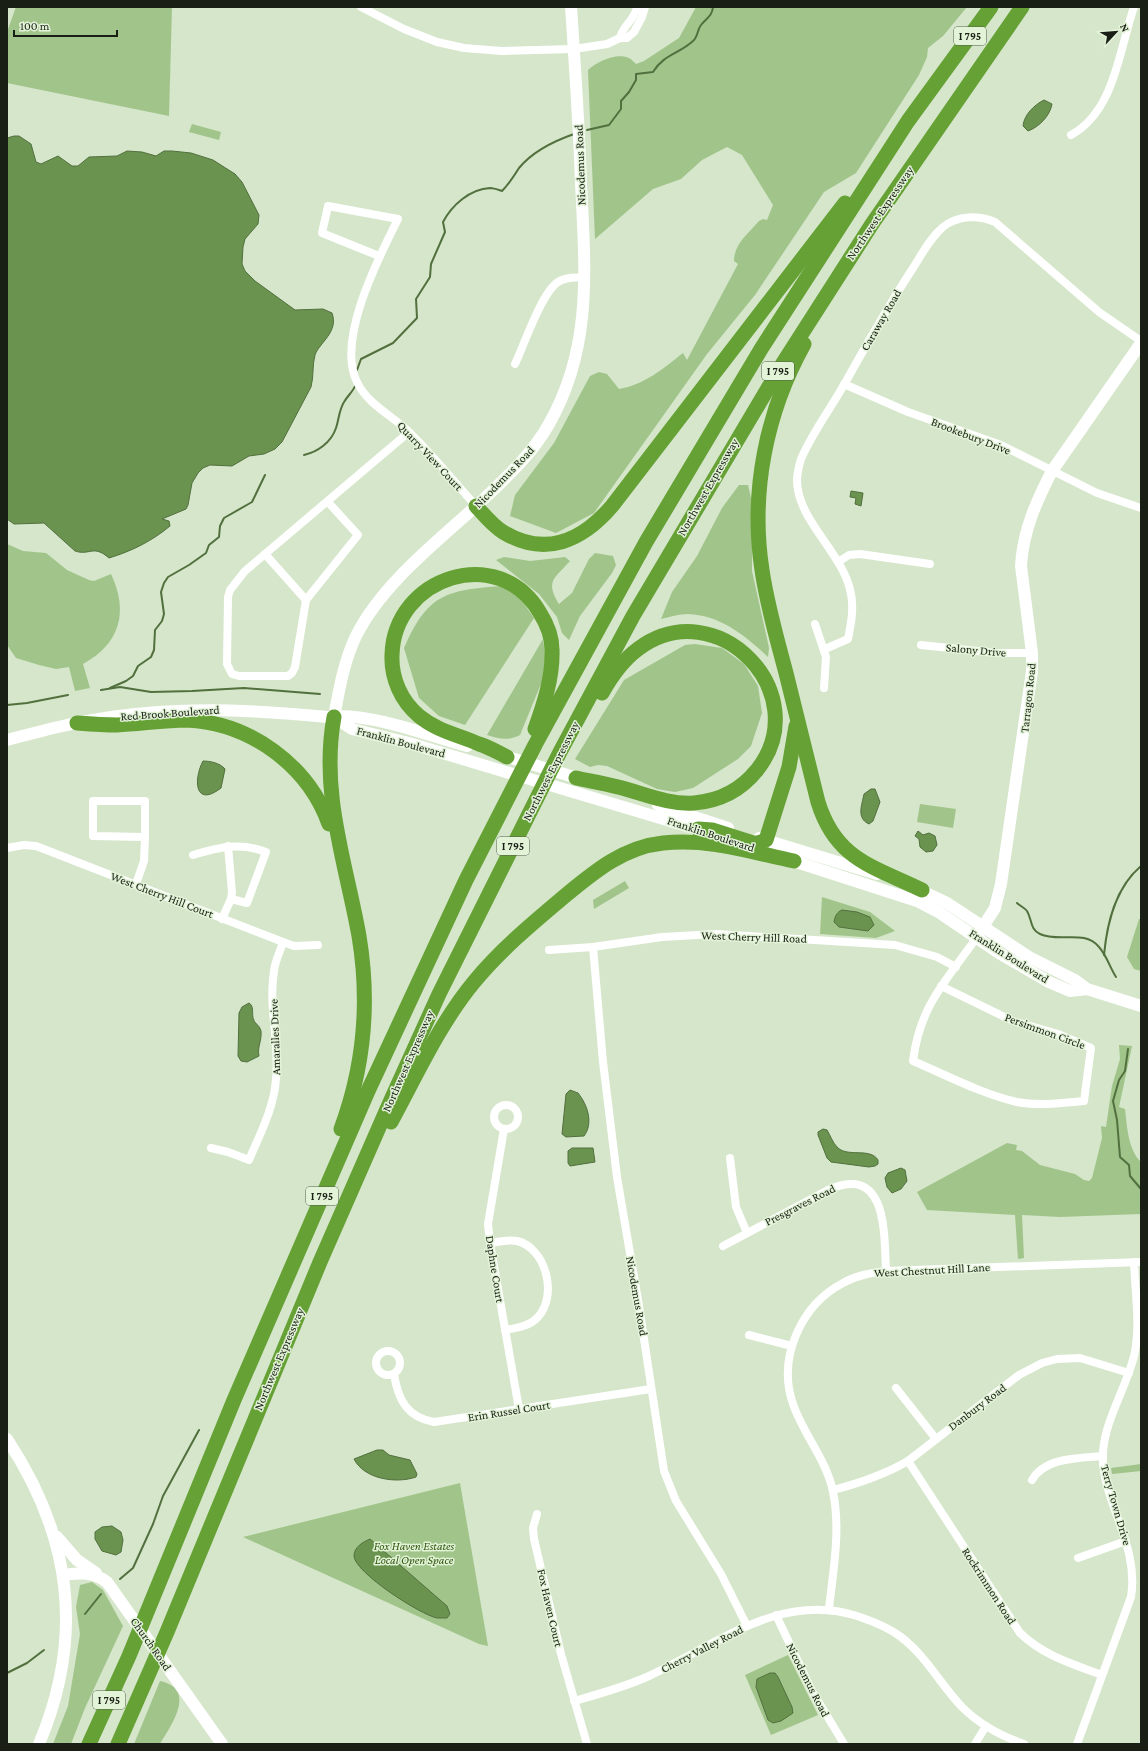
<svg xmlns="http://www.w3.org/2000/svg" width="1148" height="1751" font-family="'Crimson Pro',serif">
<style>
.green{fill:#a1c48b}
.water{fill:#6b9350;stroke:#52703e}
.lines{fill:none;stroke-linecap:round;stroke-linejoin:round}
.stream{stroke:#52703e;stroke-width:2}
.street{stroke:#fff;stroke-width:8}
.secondary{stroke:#fff;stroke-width:12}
.highway{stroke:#66a135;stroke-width:15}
.labels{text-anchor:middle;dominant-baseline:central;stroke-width:3;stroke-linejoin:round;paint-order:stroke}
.shield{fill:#e2f3d7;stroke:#555f4f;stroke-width:1}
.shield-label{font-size:11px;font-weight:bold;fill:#191f15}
.street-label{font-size:12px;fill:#191f15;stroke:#e2f3d7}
.park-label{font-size:12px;font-style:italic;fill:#31570f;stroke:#e2f3d7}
</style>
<rect width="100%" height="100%" fill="#d5e6ca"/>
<g class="green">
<polygon points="16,7 172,7 169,116 7,83 7,32"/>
<path d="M696,7h271l-24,29 -15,12 -1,9 -8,18 -63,98 -32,19 -69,103 -48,59 -113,159 -38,20 -46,-17 5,-21 39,-52 36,-67 9,-4 8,2 12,15c25,-4 45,-21 64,-36l4,7 51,-96 -4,-3c0,-17 14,-27 25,-40l4,-2 4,1 6,-15 -31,-50 -15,-8 -25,13 -21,19 -28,10 -58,50 -7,-169c8,-8 29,-18 41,-12 2,1 5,4 7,6l8,-3 35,-23z"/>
<polygon points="192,124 221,132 219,140 189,132"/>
<path d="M739,485h9l4,17v69l17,77 -1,9c-22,-21 -48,-42 -80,-43 -8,0 -19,3 -27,5l11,-27 25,-36 25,-48z"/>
<path d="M7,544l16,7 23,2 21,17 22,10 5,1 17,-7c18,38 9,70 -28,90l7,24 -15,3 -6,-24 -13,2 -17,-4 -23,-7 -9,-13z"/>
<path d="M595,553l18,3 3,9 -4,8 -32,43 -11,24 -7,-7 -5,-16 -18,-23 -43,-34 8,-3 26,4 35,-4 5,4c-16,18 -25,20 -11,43l13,-11 17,-34z"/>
<path d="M501,586l16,8 17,24 -69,107 -26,-9 -20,-18 -15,-50c23,-53 41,-58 97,-62z"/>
<path d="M543,639l3,22 -3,18 -23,56c-12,6 -20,4 -33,0z"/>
<polygon points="695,644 722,648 744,664 758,686 762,713 751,746 738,759 693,788 675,792 657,789 607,766 598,765 590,767 575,759 624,680 685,645"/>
<polygon points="920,804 956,809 953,828 917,822"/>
<polygon points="625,881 629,888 594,909 593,900"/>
<polygon points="822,897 870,912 895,931 876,938 820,934"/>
<polygon points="1139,919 1141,919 1141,971 1134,969 1127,957"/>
<path d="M1119,1045l13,1 -13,61 6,2c2,17 3,41 16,53v52l-81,3 -38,-2 2,43 -6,1 -3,-44 -88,-5 -10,-18 90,-49 10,2 -1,5 6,1 18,14 35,9 9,6 5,1 3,-3 10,-40 -1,-12 5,1 6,-41 8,-27z"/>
<polygon points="1141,1464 1141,1471 1112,1474 1111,1468"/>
<polygon points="460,1483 488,1646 479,1644 243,1537"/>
<polygon points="92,1582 103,1590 123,1626 85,1708 71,1744 53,1744 68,1706 80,1634 76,1607 80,1585"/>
<polygon points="788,1655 818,1715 771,1735 745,1675"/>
<path d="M160,1681c37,8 12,43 0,63h-26z"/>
</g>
<g class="water">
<path d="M1044,100l8,4c-2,12 -13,23 -24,27l-5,-5c1,-11 11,-21 21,-26z"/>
<path d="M14,136h5l12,8 5,18 5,2 17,-8 14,10h6l11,-9 28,-1 10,-5 15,1 14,4 8,-5h8l19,2 22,7 22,14 7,8 17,33 -1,9 -13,15 -2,8 -1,17 3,7 10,10 40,29 28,-1 9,4c7,19 -13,30 -17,42 -3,11 -1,21 -4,32l-29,55 -7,7 -11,5 -15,2 -17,10 -22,-1 -7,3 -5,5 -6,10 -4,22 -2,4 -24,10 7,2 1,5c-18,15 -38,25 -61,32 -16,-14 -19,-2 -34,-7l-31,-28 -30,1 -7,-5v-381z"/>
<polygon points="851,491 863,493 861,506 855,504 856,498 850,497"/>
<path d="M203,761c7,0 17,2 22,8l-4,19c-26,20 -28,-8 -18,-27z"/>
<path d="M871,789h4l5,13 -7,19 -4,3c-13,-6 -7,-19 -5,-30z"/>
<polygon points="918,831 923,835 929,833 935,836 937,845 933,851 926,852 920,847 919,839 915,836"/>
<path d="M842,910l15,2 13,5 4,8 -6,6 -29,-4 -5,-5c1,-6 3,-10 8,-12z"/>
<path d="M249,1003c5,3 3,9 4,15 1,6 7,7 8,13 1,10 -4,16 -2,25l-12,6 -6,-1 -3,-5 1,-43 3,-6z"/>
<path d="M570,1090l8,3c9,11 16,30 6,43l-18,1 -4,-3 4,-40z"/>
<path d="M823,1129l4,1c3,5 6,13 10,17 10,11 33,0 41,13v4l-3,2 -6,1 -38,-5 -4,-4 -9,-23v-3z"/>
<polygon points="572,1148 593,1148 595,1162 570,1166 568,1163 568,1151"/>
<polygon points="901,1168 905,1170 907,1181 901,1189 892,1193 887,1187 885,1178 888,1173"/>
<path d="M377,1450h6l6,5 21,5 7,14 -1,3c-20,7 -52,2 -62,-18z"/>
<polygon points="112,1526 121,1532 123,1540 121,1552 116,1555 102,1551 95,1539 95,1532 102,1527"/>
<path d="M370,1539l77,67 3,8 -3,4c-3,0 -7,0 -10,0 -16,-3 -82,-45 -83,-62 0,-9 9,-14 16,-17z"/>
<polygon points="770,1673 775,1673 778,1677 792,1707 793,1713 781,1721 773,1723 768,1720 756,1687 757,1679"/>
</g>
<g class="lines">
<g class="stream">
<path d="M587,130l22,-5 12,-16v-8l8,-9 7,-12v-6l17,-2c11,-18 26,-18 40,-31 5,-4 4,-11 8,-16 5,-7 11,-8 12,-18"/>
<path d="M357,370l4,-11 32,-16 24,-25 -1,-19 14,-22 1,-13 14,-32 -2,-10c9,-17 27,-33 47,-34 4,0 9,2 12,3 7,-7 12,-15 17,-23 14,-17 35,-27 55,-34"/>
<path d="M304,455c13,-3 27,-12 32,-27 3,-9 3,-18 8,-26 4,-7 9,-10 12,-18"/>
<polyline points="110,688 126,681 133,676 138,666 151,657 154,650 155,630 162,621 164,614 161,592 164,583 168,577 189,565 206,553 209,545 219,537 220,526 224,518 252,502 265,475"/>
<polyline points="101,690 120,687 151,692 192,691 244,688 320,694"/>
<polyline points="7,705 27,703 68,695"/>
<path d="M1017,903c3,3 8,5 10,8 5,8 3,19 13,23 20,9 44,-5 59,13 8,9 11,21 17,30"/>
<path d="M1104,955c3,-32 11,-67 37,-89"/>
<polyline points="1128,1049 1125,1071 1119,1080 1113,1101 1117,1120 1120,1157 1129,1165 1130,1176 1141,1189"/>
<polyline points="120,1579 133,1568 153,1524 163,1496 199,1430"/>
<polyline points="85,1614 101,1594"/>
<polyline points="7,1673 27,1663 44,1650"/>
</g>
<g class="street">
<polyline points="361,7 404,29 437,42 464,48 502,51 574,49 607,44 620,38 627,38 634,32 642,17 645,7"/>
<path d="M620,38c2,-12 15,-18 17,-31"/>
<path d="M1071,135c44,-24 48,-85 63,-128"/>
<path d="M379,256l-57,-23 6,-27 70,13c-20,40 -62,121 -41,163 11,23 35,33 52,50 24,23 45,50 67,74"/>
<path d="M515,364c9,-19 27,-72 43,-82 8,-5 17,-5 27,-4"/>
<polyline points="844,384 908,412 1001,445 1097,493 1141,508"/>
<polyline points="328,502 358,535 306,600 295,667 292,673 288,676 239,676 232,674 227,664 228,597 230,590 245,571 409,432"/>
<polyline points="265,554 306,600"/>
<polyline points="838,562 849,555 860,554 930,564"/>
<polyline points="815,624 826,657 824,688"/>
<polyline points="921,645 996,653 1032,653"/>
<path d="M825,649l23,-10c3,-15 6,-30 3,-45 -7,-41 -54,-73 -54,-114 0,-7 2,-14 4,-21 11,-26 30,-51 44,-76 22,-39 43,-77 68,-115 9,-14 17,-30 30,-41 15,-12 35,-12 52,-5l104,90 42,29"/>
<polyline points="7,848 24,845 36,846 283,942 294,946 318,945"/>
<path d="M193,855c26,-8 48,-13 73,-3l-19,51 -16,-4"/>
<polyline points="136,884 144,861 145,837 93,836 93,801 145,801 145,837"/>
<polyline points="222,919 231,899 232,892 228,846"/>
<polyline points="593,947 603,1062 617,1177 639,1306 664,1471 676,1501 721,1574 747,1626"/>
<polyline points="549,950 593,947 662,937 716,934 895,945 937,957 956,967"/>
<path d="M941,986l72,35 45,13 33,14 -7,53c-22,2 -46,5 -67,1 -35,-8 -71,-27 -104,-41 7,-56 33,-80 64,-124"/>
<circle cx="506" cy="1117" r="12"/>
<polyline points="504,1129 488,1224 490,1243 519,1409"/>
<path d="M211,1148l17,4 21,8c11,-26 25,-52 27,-81 4,-35 -8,-72 -2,-108 1,-10 6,-19 9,-29"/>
<polyline points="730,1158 736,1207 747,1233"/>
<path d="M490,1243c8,-1 19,-4 27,-2 29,7 41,54 21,76 -8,9 -21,11 -33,13"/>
<path d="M723,1246l107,-57c58,-24 54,45 56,82"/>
<polyline points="749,1335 792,1346"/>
<circle cx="388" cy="1363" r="12"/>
<path d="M394,1374c4,26 13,43 40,48l217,-33"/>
<polyline points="896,1388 936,1439"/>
<path d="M908,1461l112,172c24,23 53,31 82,42"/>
<path d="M1032,1480c13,-23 48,-22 71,-24"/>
<path d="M833,1490c27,-7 51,-15 75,-29l111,-86 23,-12 15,-4 23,-1 49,15"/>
<polyline points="537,1514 533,1528 534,1539 561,1654 587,1744"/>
<polyline points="1078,1558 1126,1541"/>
<path d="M829,1609c4,-38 12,-79 4,-117 -6,-32 -30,-58 -40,-88 -16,-46 8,-99 50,-121 14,-8 28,-10 43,-12l255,-9"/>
<polyline points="776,1615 812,1691 844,1744"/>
<path d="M574,1701c25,-7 51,-14 75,-25 66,-30 131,-85 208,-60 15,5 31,11 44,21 25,19 39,47 61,70 17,17 39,29 62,37"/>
<polyline points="975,1744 986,1726"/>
<path d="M1077,1744l54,-147c8,-48 -23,-87 -28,-133 -3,-37 22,-72 31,-108 7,-29 1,-64 0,-94"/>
</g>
<g class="secondary">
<polyline points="334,717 352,729 409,743 707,832"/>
<path d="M334,717c5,-27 10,-56 22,-81 28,-56 88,-99 133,-142 22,-21 45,-43 60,-70 44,-77 36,-156 32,-241 -2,-59 -6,-117 -10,-176"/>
<path d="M7,740c34,-9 68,-18 104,-23 72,-11 145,-7 217,0 9,0 18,-2 27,0 37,4 76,19 112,29"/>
<polyline points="498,754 584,780"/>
<polyline points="658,805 728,828"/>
<polyline points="759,838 877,874"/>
<polyline points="787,859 917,901 940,913 999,953 1049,982 1070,991 1087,989"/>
<polyline points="913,887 947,903 1029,957 1075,980 1087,989 1141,1006"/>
<path d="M979,933l16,-25 6,-24 31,-213v-18l-11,-87c2,-35 15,-64 31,-95l89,-128"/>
<path d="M7,1439c64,97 78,196 32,305"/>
<polyline points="57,1537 77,1560 96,1573"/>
<path d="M63,1575c16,-2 30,-4 44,7l115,162"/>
</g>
<g class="highway">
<path d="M804,344c-38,68 -54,149 -42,226 5,35 15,69 24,103 11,43 21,86 32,129 18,58 55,64 104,88"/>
<path d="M476,506c8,9 17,20 27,26 43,26 80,8 109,-26l233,-303"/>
<path d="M334,717c-14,76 12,146 25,219 11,66 5,131 -18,193"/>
<path d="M77,723c13,1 27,2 40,2 23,-1 47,-5 70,-5 63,3 121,45 142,104"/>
<path d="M507,757c-10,-5 -18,-10 -28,-13 -20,-9 -42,-13 -60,-28 -18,-15 -28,-38 -27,-61 2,-78 107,-113 148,-42 7,11 12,24 12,37 1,27 -8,54 -17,79"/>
<path d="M576,778c14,3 28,5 42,9 25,6 50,18 76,16 25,-2 47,-13 63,-33 60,-76 -40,-180 -119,-121 -15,11 -27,28 -36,44"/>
<polyline points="698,829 712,830 753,843 758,843 766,840 789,767 796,726"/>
<path d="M391,1122c26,-48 49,-99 83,-140 27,-33 60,-60 92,-87 29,-24 58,-48 97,-52 46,-5 88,9 131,18"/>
<polyline points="89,1744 129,1656 234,1400 368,1091 466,880 535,745 646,542 761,349 908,121 991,7"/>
<polyline points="118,1744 167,1632 320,1262 391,1100 439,994 560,752 633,616 783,363 872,224 1022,7"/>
</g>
</g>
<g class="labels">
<g class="shield">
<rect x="954" y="27" width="32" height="18" rx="3"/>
<rect x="762" y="362" width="32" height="18" rx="3"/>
<rect x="497" y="837" width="32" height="18" rx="3"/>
<rect x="306" y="1187" width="32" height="18" rx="3"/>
<rect x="93" y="1691" width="32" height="18" rx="3"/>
</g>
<g class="shield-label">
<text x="970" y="36">I 795</text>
<text x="778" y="371">I 795</text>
<text x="513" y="846">I 795</text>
<text x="322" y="1196">I 795</text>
<text x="109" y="1700">I 795</text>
</g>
<g class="street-label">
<text transform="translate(580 165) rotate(-92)">Nicodemus Road</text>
<text transform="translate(880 213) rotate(-56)">Northwest Expressway</text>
<text transform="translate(881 320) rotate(-60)">Caraway Road</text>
<text transform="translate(971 436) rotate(21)">Brookebury Drive</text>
<text transform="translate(430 456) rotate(47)">Quarry View Court</text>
<text transform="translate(504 477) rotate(-46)">Nicodemus Road</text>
<text transform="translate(708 487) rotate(-60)">Northwest Expressway</text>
<text transform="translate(976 650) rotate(5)">Salony Drive</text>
<text transform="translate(1028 698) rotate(-84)">Tarragon Road</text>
<text transform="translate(170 713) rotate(-4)">Red Brook Boulevard</text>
<text transform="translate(401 742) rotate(15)">Franklin Boulevard</text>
<text transform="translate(551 771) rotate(-63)">Northwest Expressway</text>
<text transform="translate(711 834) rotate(18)">Franklin Boulevard</text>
<text transform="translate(162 895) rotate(21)">West Cherry Hill Court</text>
<text transform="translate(754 937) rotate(2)">West Cherry Hill Road</text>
<text transform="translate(1009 956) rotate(32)">Franklin Boulevard</text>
<text transform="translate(1045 1031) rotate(20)">Persimmon Circle</text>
<text transform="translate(275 1037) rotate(-92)">Amaralles Drive</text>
<text transform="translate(408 1061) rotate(-66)">Northwest Expressway</text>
<text transform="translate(800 1205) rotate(-27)">Presgraves Road</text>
<text transform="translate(495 1269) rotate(81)">Daphne Court</text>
<text transform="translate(932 1270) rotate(-3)">West Chestnut Hill Lane</text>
<text transform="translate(637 1296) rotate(80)">Nicodemus Road</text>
<text transform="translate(279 1359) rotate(-67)">Northwest Expressway</text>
<text transform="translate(977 1407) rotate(-37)">Danbury Road</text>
<text transform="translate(509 1411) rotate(-9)">Erin Russel Court</text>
<text transform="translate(1116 1505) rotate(74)">Terry Town Drive</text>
<text transform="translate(989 1586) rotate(57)">Rockrimmon Road</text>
<text transform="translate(550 1608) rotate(77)">Fox Haven Court</text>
<text transform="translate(151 1644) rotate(55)">Church Road</text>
<text transform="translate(702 1649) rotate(-27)">Cherry Valley Road</text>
<text transform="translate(808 1680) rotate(63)">Nicodemus Road</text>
</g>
<g class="park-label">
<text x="414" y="1546">Fox Haven Estates<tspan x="414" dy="14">Local Open Space</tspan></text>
</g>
</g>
<rect width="1148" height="1751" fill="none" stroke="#191f15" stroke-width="16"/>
<g transform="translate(1116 32) rotate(64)" stroke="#e2f3d7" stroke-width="3" paint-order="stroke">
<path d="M0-3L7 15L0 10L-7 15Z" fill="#191f15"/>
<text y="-6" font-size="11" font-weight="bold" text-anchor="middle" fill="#191f15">N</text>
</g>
<path d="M14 30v6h103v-6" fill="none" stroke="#191f15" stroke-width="2"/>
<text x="20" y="30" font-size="12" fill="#191f15" stroke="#e2f3d7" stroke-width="3" paint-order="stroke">100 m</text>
</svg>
